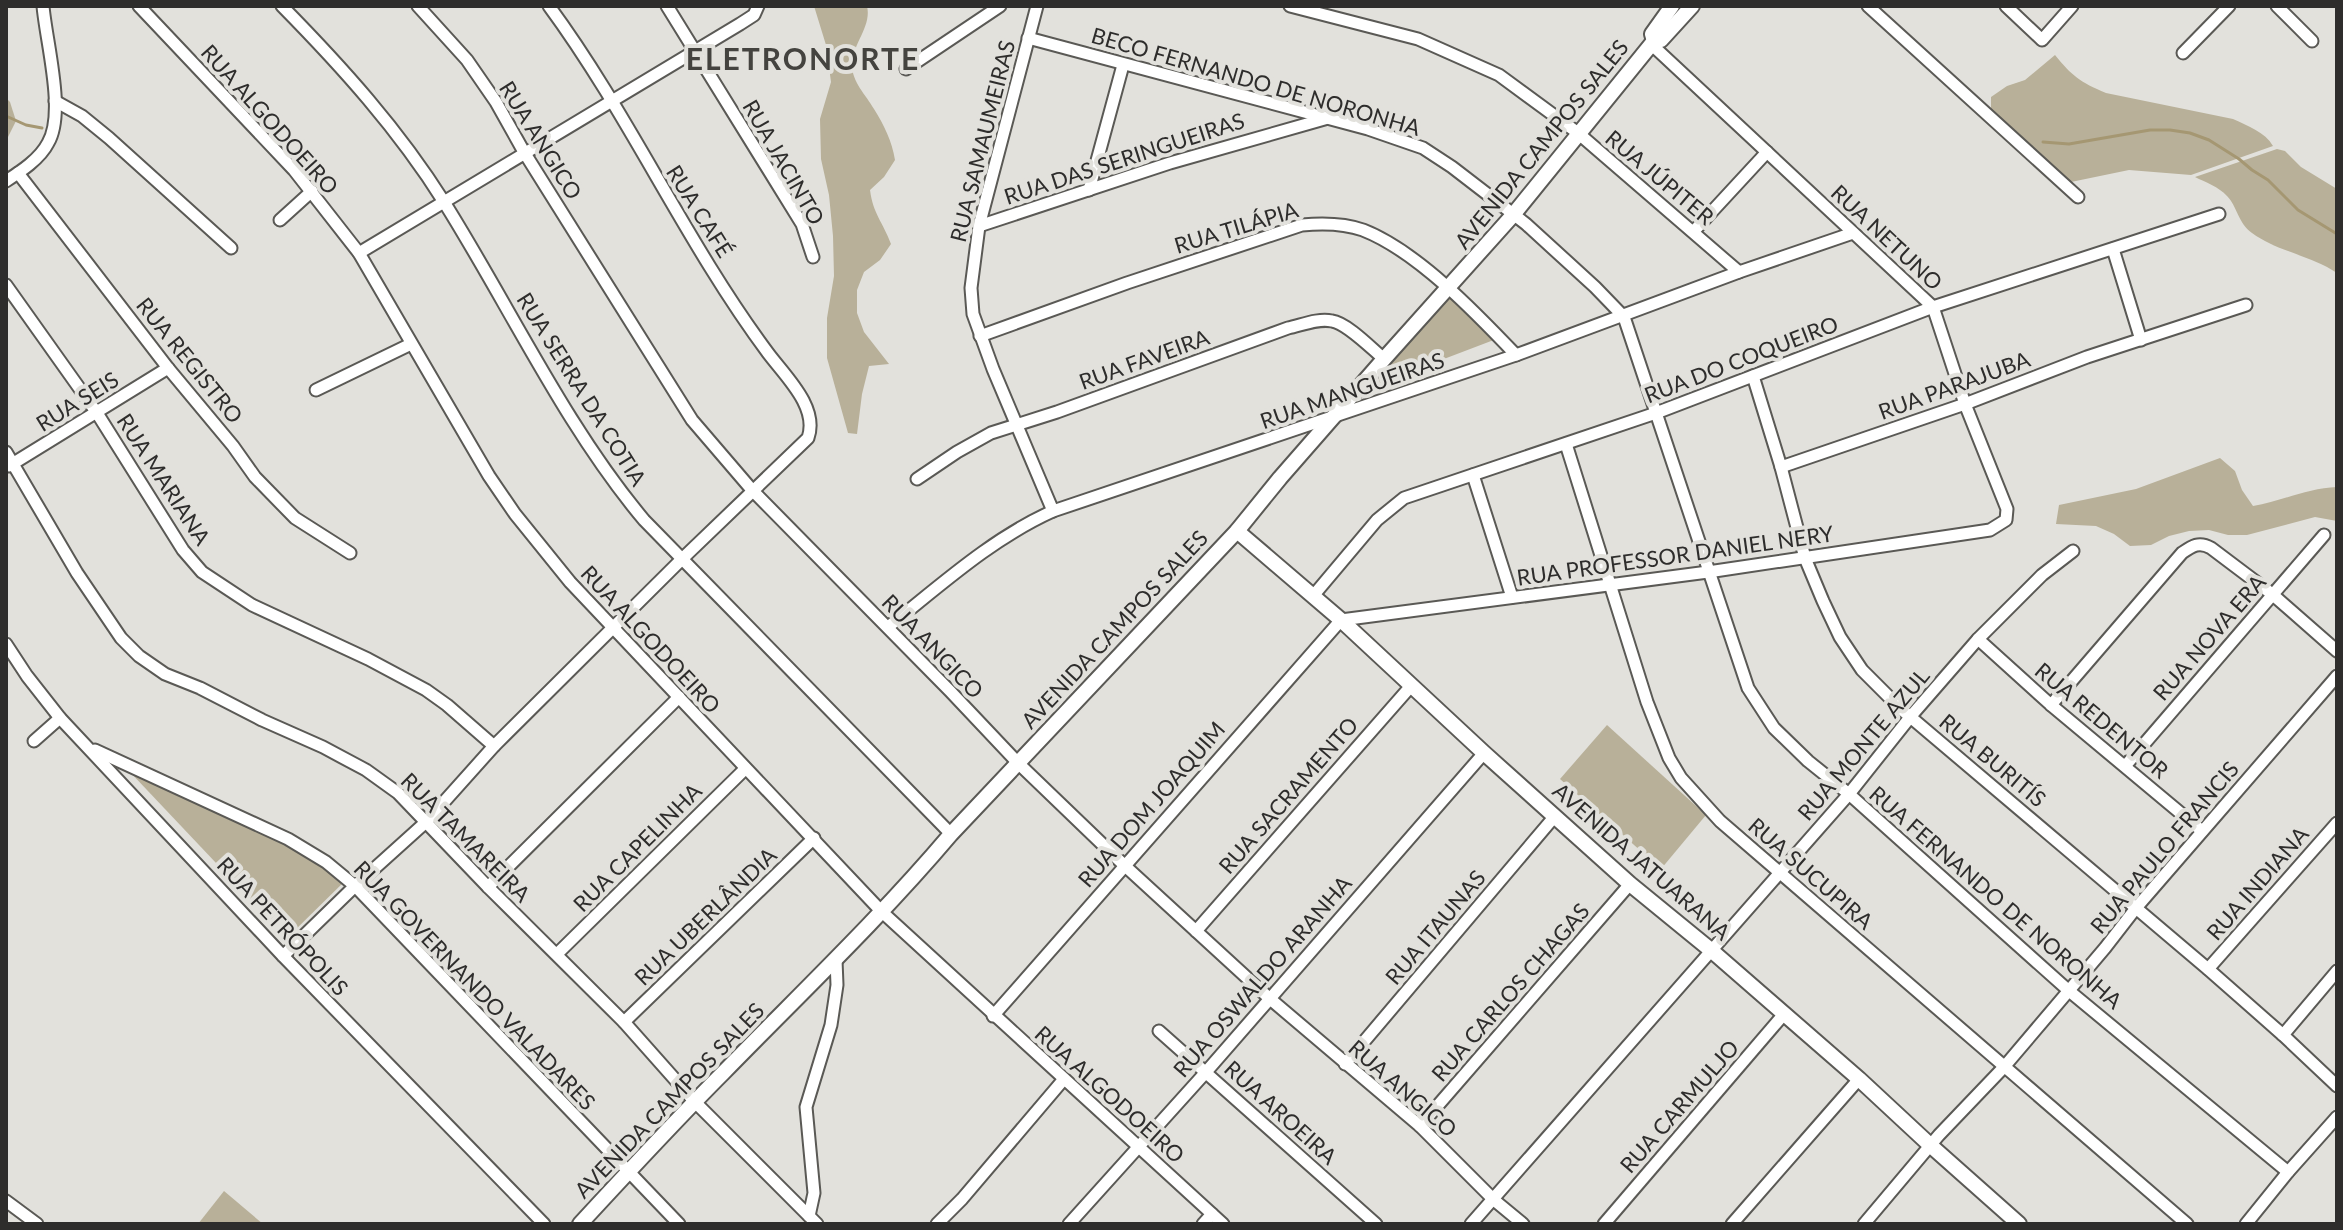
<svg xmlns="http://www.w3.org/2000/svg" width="2343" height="1230" font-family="Lato,sans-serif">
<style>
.green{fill:#b8b099}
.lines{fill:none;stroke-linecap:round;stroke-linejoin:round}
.stream{stroke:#a59772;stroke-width:3}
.minor-casing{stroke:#5a5955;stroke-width:15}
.tertiary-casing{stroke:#5a5955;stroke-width:18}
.minor{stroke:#fff;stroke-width:11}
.tertiary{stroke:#fff;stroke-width:14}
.labels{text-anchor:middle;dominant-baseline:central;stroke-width:8;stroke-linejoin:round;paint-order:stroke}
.street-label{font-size:22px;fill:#2e2d2c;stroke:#e2e1dc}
.district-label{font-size:30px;font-weight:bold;letter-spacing:2px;fill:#44433f;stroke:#e2e1dc}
</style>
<rect width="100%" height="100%" fill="#e2e1dc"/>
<g class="green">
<path d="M814,6h53c5,21 -15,38 -15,59 0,17 14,30 22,44 10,16 18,32 21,51l-11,17 -14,13c3,24 13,32 21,54l-11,16 -16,12 -7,18v23l7,19 25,32 -20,2 -7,28 -5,40 -9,-1 -21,-75v-40l7,-42 -1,-40 -4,-41 -8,-36 -1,-40 11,-37 -5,-37z"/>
<path d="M2055,55c17,21 25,27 51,38l127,26c15,7 32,13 40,27l-82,29 -62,-5 -58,12 -80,-71v-14l16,-11 18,-6z"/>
<polygon points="6,98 10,102 16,121 6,141"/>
<path d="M2277,149l8,2 16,16 36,22v84c-27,-18 -59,-21 -85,-40 -14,-10 -15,-27 -25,-37 -8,-9 -22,-14 -32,-19z"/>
<polygon points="1449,295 1499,338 1373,386"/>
<path d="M2220,458l15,13 7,19 11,16c29,-5 55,-18 84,-19v34l-22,-4 -68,18h-19l-19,-5 -20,1 -20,5 -18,9 -21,1 -16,-12 -18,-8 -40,-2 3,-19 77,-16z"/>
<polygon points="1607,725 1706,815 1661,869 1560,779"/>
<polygon points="112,753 349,877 287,938"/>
<polygon points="224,1191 263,1224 198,1224"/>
</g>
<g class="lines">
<g class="stream">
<polyline points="6,116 26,125 42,128"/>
<polyline points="2043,142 2069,144 2150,130 2170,130 2190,133 2209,140 2239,159 2252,170 2268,180 2298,210 2337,234"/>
</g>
<defs>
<g id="minor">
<polyline points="139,6 294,170 359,253 489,476 515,514 570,582 881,911 1223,1224"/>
<path d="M282,6c60,61 116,123 162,196 66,105 121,224 200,318l307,314"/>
<polyline points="418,6 467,60 496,102 524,152 692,420 752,490 950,691 1018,763 1124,865 1269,998 1420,1126 1494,1200 1523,1224"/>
<polyline points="667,6 802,224 813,257"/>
<polyline points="1037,6 979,226 971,288 973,314 993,369 1053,511"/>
<polyline points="1290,6 1418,39 1499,75 1578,133 1739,272"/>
<polyline points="1868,6 2078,197"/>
<polyline points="2006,6 2042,40 2072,6"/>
<polyline points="2277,6 2312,41"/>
<polyline points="1028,38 1368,129 1423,148 1452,167 1526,224 1595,287 1624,317 1748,688 1774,728 1808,761 1849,794 2068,990 2288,1172"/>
<polyline points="2183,53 2229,6"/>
<polyline points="906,69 1000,6"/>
<polyline points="55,101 82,116 109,138 231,248"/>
<polyline points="18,173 168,368 233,446 255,477 295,518 350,553"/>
<path d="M6,181c14,-9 34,-22 42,-38 18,-30 -2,-101 -5,-137"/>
<polyline points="1089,190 1123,65"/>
<polyline points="280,220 312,191"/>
<polyline points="979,226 1170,163 1328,118"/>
<polyline points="1694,231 1767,152"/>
<polyline points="2113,249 2141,340"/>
<polyline points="359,253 740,24 754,15 758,6"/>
<polyline points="6,285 97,413 183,550 202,572 252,605 368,659 426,690 447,705 494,746"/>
<path d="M980,336l147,-53 175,-58c21,-2 41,-2 61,5 54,21 114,84 153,125"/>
<polyline points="1753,376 1781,467 1805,558 1823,601 1840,637 1862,670 1901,709 2208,969 2283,1035 2337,1086"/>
<polyline points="316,390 411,344"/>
<polyline points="1566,444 1647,702 1669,758 1681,778 1720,821 2187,1224"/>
<polyline points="6,452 77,573 121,638 139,656 165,674 200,688 262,720 323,747 366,770 398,793 488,887 624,1022 695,1102 817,1224"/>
<polyline points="9,466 168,368"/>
<polyline points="1781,467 1965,404 2087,357 2246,305"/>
<polyline points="1473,475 1512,597"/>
<path d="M917,479l40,-27 34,-19 66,-21 231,-84c14,-3 30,-10 44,-7 15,2 40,28 52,38"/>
<polyline points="1313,596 1377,520 1404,498 1656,413 1933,307 2219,214"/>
<path d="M888,627c53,-42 103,-88 165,-116l463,-156 223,-83 114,-39"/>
<polyline points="1978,639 2051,705 2202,831"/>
<polyline points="6,644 27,676 60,718 283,956 544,1224"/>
<path d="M2051,705l131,-152c10,-7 17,-12 29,-5l61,46 65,57"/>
<polyline points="34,741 60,718"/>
<polyline points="95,750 288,839 326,862 355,886 679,1224"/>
<polyline points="2126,765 2324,535"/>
<polyline points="488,887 679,697"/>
<polyline points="1196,931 1411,686"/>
<polyline points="557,954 745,769"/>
<path d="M283,956l72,-70 71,-64 68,-76 188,-187 126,-121c11,-31 -23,-62 -40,-85 -82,-110 -138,-237 -219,-347"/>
<polyline points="2208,969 2337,823"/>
<polyline points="993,1016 1341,620 1708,572 1990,530 2006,520 2007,509 1965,404 1933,307 1651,44"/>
<polyline points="624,1022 814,838"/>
<polyline points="1159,1031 1376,1224"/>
<polyline points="2283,1035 2337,971"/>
<polyline points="1345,1064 1555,816"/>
<polyline points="1420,1126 1630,884"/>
<polyline points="6,1201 37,1224"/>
<polyline points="809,1216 814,1193 806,1107 831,1025 837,985 836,960"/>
<polyline points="937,1224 962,1199 1064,1079"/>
<polyline points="1069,1224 1206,1072 1484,753"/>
<polyline points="1203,1224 1212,1214"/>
<polyline points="1471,1224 1849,794 1911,716 1978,639 2042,575 2073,551"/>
<polyline points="1604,1224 1784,1014"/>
<polyline points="1732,1224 1859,1079"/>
<polyline points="1864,1224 1939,1135 2004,1067 2105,948 2136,908 2337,676"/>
<polyline points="2246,1224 2288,1172 2337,1117"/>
</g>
<g id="tertiary">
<polyline points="1654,41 1652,34 1672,6"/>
<polyline points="1237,531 1341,620 1484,753 1630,884 1712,951 1859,1079 1930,1145 2019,1224"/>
<path d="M580,1224c47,-51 94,-102 143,-151 77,-79 157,-155 228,-239l286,-303 43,-53 104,-119 129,-144 141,-174 7,-1 31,-34"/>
</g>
</defs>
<use href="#minor" class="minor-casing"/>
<use href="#tertiary" class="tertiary-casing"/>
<use href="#minor" class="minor"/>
<use href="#tertiary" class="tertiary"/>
</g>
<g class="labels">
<g class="street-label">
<text transform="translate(1256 81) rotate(16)">BECO FERNANDO DE NORONHA</text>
<text transform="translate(270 119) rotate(48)">RUA ALGODOEIRO</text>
<text transform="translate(541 140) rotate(58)">RUA ANGICO</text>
<text transform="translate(982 141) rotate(-76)">RUA SAMAUMEIRAS</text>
<text transform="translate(1541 144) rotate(-51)">AVENIDA CAMPOS SALES</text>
<text transform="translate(1124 158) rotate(-18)">RUA DAS SERINGUEIRAS</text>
<text transform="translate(784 162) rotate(60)">RUA JACINTO</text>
<text transform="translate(1660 177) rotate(40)">RUA JÚPITER</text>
<text transform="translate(700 211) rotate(58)">RUA CAFÉ</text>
<text transform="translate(1236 227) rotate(-17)">RUA TILÁPIA</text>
<text transform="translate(1887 237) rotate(43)">RUA NETUNO</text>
<text transform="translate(1144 359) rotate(-20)">RUA FAVEIRA</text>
<text transform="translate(1741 359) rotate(-21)">RUA DO COQUEIRO</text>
<text transform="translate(190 360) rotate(51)">RUA REGISTRO</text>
<text transform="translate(1954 385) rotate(-20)">RUA PARAJUBA</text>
<text transform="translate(582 389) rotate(58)">RUA SERRA DA COTIA</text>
<text transform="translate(1352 390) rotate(-19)">RUA MANGUEIRAS</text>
<text transform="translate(77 401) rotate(-32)">RUA SEIS</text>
<text transform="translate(164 479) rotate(57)">RUA MARIANA</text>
<text transform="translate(1675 555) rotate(-8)">RUA PROFESSOR DANIEL NERY</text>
<text transform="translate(1114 629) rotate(-47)">AVENIDA CAMPOS SALES</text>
<text transform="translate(2209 637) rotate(-49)">RUA NOVA ERA</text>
<text transform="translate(651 639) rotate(47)">RUA ALGODOEIRO</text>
<text transform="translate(933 646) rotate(46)">RUA ANGICO</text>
<text transform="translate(2102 720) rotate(40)">RUA REDENTOR</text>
<text transform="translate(1863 744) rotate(-50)">RUA MONTE AZUL</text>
<text transform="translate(1993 760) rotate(40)">RUA BURITÍS</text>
<text transform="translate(1288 795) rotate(-49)">RUA SACRAMENTO</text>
<text transform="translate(1151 804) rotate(-49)">RUA DOM JOAQUIM</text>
<text transform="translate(466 837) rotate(45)">RUA TAMAREIRA</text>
<text transform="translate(637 847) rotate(-45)">RUA CAPELINHA</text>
<text transform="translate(2164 847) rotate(-50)">RUA PAULO FRANCIS</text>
<text transform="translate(1642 861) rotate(41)">AVENIDA JATUARANA</text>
<text transform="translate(1811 873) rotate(41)">RUA SUCUPIRA</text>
<text transform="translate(2257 883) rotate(-49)">RUA INDIANA</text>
<text transform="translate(1996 897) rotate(41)">RUA FERNANDO DE NORONHA</text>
<text transform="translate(705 916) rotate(-44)">RUA UBERLÂNDIA</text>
<text transform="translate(283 926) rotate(47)">RUA PETRÓPOLIS</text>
<text transform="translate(1435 927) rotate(-50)">RUA ITAUNAS</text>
<text transform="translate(1262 976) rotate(-49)">RUA OSWALDO ARANHA</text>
<text transform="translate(475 985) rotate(46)">RUA GOVERNANDO VALADARES</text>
<text transform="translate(1510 992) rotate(-49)">RUA CARLOS CHAGAS</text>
<text transform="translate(1403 1088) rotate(41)">RUA ANGICO</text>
<text transform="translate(1110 1094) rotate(42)">RUA ALGODOEIRO</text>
<text transform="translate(669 1100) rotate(-46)">AVENIDA CAMPOS SALES</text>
<text transform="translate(1679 1106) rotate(-49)">RUA CARMULJO</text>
<text transform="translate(1281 1112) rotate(42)">RUA AROEIRA</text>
</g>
<g class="district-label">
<text x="803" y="58">ELETRONORTE</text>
</g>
</g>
<rect width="2343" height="1230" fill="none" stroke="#2e2d2c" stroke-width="16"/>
</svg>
